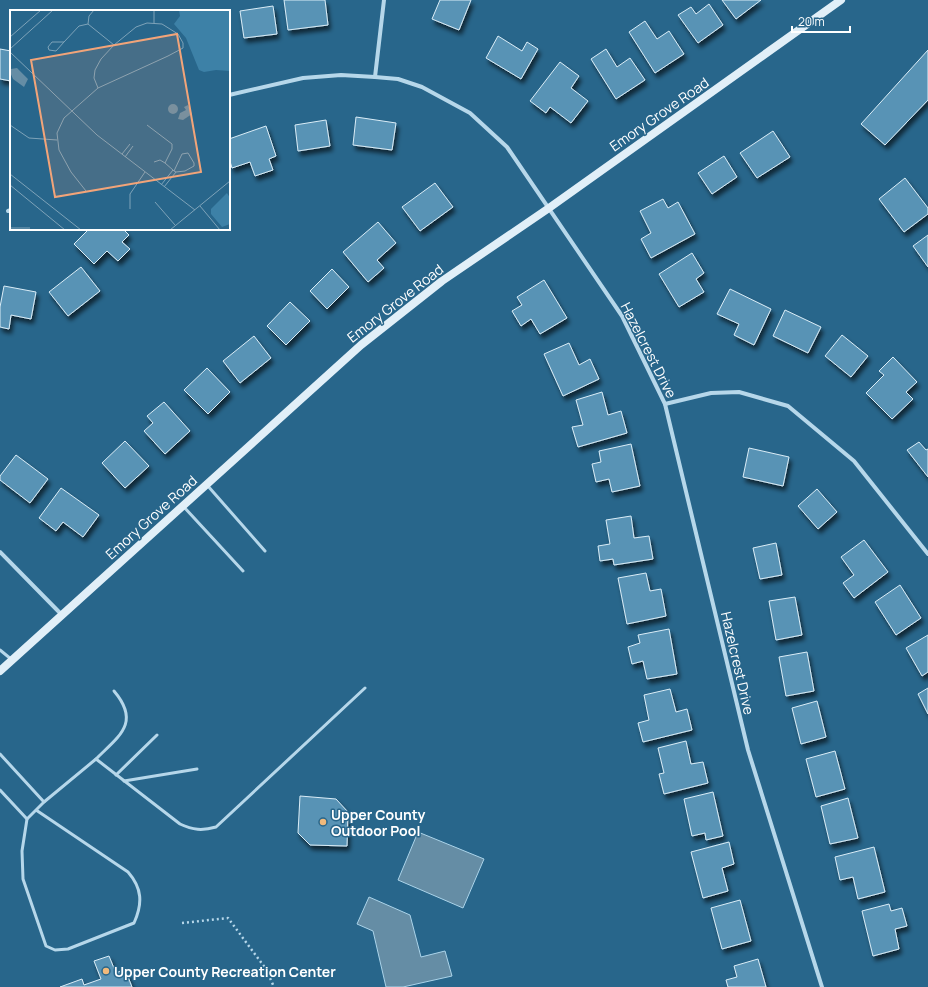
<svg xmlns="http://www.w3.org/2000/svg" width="928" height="987" font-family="Manrope,sans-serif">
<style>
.water{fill:#658da5;stroke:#abd4ea}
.building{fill:#5993b5;stroke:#daedf7;filter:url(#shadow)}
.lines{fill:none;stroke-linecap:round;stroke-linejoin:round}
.path{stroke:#b6d7ea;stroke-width:2.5;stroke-dasharray:2 3;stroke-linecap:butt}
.lane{stroke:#b6d7ea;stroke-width:3}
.street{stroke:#b6d7ea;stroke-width:4}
.secondary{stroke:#e1eff8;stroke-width:8}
.poi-dot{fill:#f1ba7c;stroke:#28668b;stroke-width:1.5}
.labels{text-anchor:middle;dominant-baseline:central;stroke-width:3;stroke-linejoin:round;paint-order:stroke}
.street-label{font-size:14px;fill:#fff;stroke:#28668b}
.poi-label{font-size:14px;font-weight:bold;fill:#fff;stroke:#28668b;text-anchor:start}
.inset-road{fill:none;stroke:#7ea3b9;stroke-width:1}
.view{fill:#f2a479;fill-opacity:0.15;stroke:#f2a479;stroke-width:2}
.inset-edge{fill:none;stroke:#fff;stroke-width:2}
</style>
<defs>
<filter id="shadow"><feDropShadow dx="2.5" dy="4.5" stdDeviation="2" flood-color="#0009"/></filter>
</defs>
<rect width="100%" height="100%" fill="#28668b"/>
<g class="water">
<polygon points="418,832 484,859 463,908 398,880"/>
<polygon points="369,897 410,915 421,957 445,951 452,976 403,987 386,987 373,931 357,924"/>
</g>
<g class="building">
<polygon points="284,0 325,0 328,25 288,30"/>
<polygon points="440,0 471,0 459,30 432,19"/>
<polygon points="722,0 761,0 736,19"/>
<polygon points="709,4 723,25 698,43 678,15 691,7 696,14"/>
<polygon points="273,6 277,34 244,38 240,11"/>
<polygon points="645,21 657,39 669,31 684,54 655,73 629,32"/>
<polygon points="498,36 522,51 527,42 538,49 521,79 486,58"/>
<polygon points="0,49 11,51 11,81 0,79"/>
<polygon points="606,49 617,67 630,58 645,80 616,99 591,59"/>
<polygon points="928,50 928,100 885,145 861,124"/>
<polygon points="560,62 579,76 571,88 588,101 571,123 550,107 546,113 530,101"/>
<polygon points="356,117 396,123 392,150 353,145"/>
<polygon points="326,120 330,146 298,151 295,125"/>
<polygon points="266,126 276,156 269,159 273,170 255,176 250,162 232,168 229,158 229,139"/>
<polygon points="773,131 790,157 757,178 740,153"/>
<polygon points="724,156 737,177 712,194 698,173"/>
<polygon points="905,178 928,208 928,214 904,232 879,199"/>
<polygon points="435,183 453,207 420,231 402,207"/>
<polygon points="663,199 668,208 678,202 695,234 651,258 641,239 651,233 640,211"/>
<polygon points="378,222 396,243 377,260 384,268 368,282 343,252"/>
<polygon points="89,229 123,229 129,235 122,242 130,249 118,261 107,251 94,264 74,244"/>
<polygon points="928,235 928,267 913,246"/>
<polygon points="692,253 704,273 696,279 704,292 679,307 659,274"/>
<polygon points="81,267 100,291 68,316 49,292"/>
<polygon points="332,269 349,287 327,309 310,291"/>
<polygon points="544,280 567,318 540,334 531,319 521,326 512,311 522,305 517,297"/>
<polygon points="4,286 36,292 31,319 11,315 9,329 0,327 0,307"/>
<polygon points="730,289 771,309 754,345 734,335 739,324 717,314"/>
<polygon points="290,302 310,321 286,345 267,326"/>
<polygon points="785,310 821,327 808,353 773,336"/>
<polygon points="842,335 868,356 851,377 825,356"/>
<polygon points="254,336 271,358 240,383 223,361"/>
<polygon points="569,343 579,365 590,359 599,379 563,396 544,354"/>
<polygon points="893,357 917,382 906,392 913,399 892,419 866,393 884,375 879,371"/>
<polygon points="207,368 230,392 208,414 184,390"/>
<polygon points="602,392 608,415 621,411 627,433 578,447 572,427 583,425 576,400"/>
<polygon points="164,402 190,431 165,454 144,431 153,423 147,416"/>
<polygon points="125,441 149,466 125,488 102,463"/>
<polygon points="919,442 926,450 928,449 928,477 907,450"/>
<polygon points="631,444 640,486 612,492 609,479 596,482 592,464 601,462 599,451"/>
<polygon points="749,448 789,457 783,486 743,477"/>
<polygon points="16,455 48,479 30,503 0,480 0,476"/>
<polygon points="61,488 99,515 83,537 63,522 56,531 39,518"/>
<polygon points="817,489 837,512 818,529 798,506"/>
<polygon points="631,516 634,538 649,536 653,559 614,565 613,559 600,561 598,546 610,544 606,520"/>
<polygon points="864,540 888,572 854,598 843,583 854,575 841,557"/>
<polygon points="776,543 782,575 760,579 753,548"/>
<polygon points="646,573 650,591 661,589 666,616 627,624 618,578"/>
<polygon points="900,585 921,618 896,635 875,602"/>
<polygon points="795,597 802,635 776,640 769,601"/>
<polygon points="669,629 677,674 647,679 643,661 632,664 628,647 640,643 638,635"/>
<polygon points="928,635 928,672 922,676 906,648"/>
<polygon points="807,652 814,691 786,696 779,657"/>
<polygon points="928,688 928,714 918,694"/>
<polygon points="670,689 676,712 687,709 692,730 643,742 638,723 649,720 644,695"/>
<polygon points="817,701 826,737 801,744 792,708"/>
<polygon points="686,741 691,764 703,762 708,783 664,794 659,774 664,773 658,748"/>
<polygon points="835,751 845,789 816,797 806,759"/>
<polygon points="713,792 723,836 706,840 705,833 692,836 684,799"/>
<polygon points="300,796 336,799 348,812 347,846 310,845 298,833"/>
<polygon points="848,798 858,838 830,844 821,806"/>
<polygon points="729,842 734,864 722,868 728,891 703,898 691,852"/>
<polygon points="874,847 885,892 858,899 853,877 840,880 835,857"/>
<polygon points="740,900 751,941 722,949 711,908"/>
<polygon points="889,904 891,911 902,908 907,926 895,929 899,949 873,956 862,911"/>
<polygon points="109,956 116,973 125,969 132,987 60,987 82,979 84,985 101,979 94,961"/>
<polygon points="758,959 766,987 728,987 726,980 737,977 734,966"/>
</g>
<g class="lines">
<polyline class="path" points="182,923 228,918 266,969 274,987"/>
<g class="lane">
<polyline points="207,485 265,551"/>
<polyline points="183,506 243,571"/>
<polyline points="0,650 11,659"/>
<polyline points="0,754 44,802"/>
<path d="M96,759c23,-23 45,-36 18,-68"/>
<polyline points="116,775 157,735"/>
<polyline points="124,781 197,769"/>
<polyline points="0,790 27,819"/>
<path d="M36,810l92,62c14,16 15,31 6,51l-66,26 -13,1 -9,-4 -23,-67 -1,-28 5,-32 17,-17 52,-43 84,65c13,6 22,7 36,3l149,-139"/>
</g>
<g class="street">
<polyline points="375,77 384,0"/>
<polyline points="229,95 303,78 341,75 375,77 398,79 422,87 470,113 507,147 622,316 665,404 748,750 822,987"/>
<polyline points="8,211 11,210"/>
<polyline points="665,404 711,393 739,392 788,406 854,461 928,554"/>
<polyline points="0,552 62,615"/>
</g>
<polyline class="secondary" points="0,671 361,345 442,281 549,208 841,0"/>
</g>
<g class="poi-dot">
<circle cx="323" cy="822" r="4"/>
<circle cx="106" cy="971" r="4"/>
</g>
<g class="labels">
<g class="street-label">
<text transform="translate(659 114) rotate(-35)">Emory Grove Road</text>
<text transform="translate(395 303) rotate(-38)">Emory Grove Road</text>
<text transform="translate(649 350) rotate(63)">Hazelcrest Drive</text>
<text transform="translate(151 517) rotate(-42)">Emory Grove Road</text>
<text transform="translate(738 663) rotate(77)">Hazelcrest Drive</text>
</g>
<g class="poi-label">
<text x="331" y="814">Upper County<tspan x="331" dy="16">Outdoor Pool</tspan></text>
<text x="114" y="971">Upper County Recreation Center</text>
</g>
</g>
<g transform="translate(10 10)">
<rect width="220" height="220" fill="#28668b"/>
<path d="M169,0h51v61l-14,-1 -12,2 -5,-2 -13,-32 -12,-14 6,-8zM217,183l3,5v26l-8,3 -11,-13v-5z" fill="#3d81a7"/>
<path d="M7,58l11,11 -4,8 -11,-8 -3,-7 1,-3zM158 99a5 5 0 1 1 10 0a5 5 0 1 1-10 0ZM178,95l4,9 -9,6 -5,-1 2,-6 6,-3 -2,-3z" fill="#658da5"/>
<path class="inset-road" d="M144,0v13M78,14l1,-8 5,-6M0,27l31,-27M54,32h-12l-4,5 1,3 7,1 8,-9 15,-16 9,-2 26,21M0,39l43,-39M0,42l87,83 98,75M0,115l19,13 28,2M137,115l25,19v5l-7,14 8,7 1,1 2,1 9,-1 9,-5v-3l-6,-10 -6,1 -8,17M112,144l8,-10M115,147l8,-11M144,152l6,-2 5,3M0,164l71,56M0,175l55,45M151,175l12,-15M154,177l12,-15M76,181l-15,-19 -12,-22 -2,-17 7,-15 34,-30 70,-32 15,-8v-5l-5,-9 -16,-10 -15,-1 -11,4 -22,18 -13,14 -6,11 -1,8 4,10M145,192l20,23M190,196l20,24M120,199v-15l15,-22M1,218h19M160,220l60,-49"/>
<path class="view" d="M167,24l24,138 -146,25 -24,-137z"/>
<rect width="220" height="220" class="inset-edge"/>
</g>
<path d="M792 26v6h58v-6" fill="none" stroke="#ffffff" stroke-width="2"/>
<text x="798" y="26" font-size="12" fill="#ffffff" stroke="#28668b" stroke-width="3" paint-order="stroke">20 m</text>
</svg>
